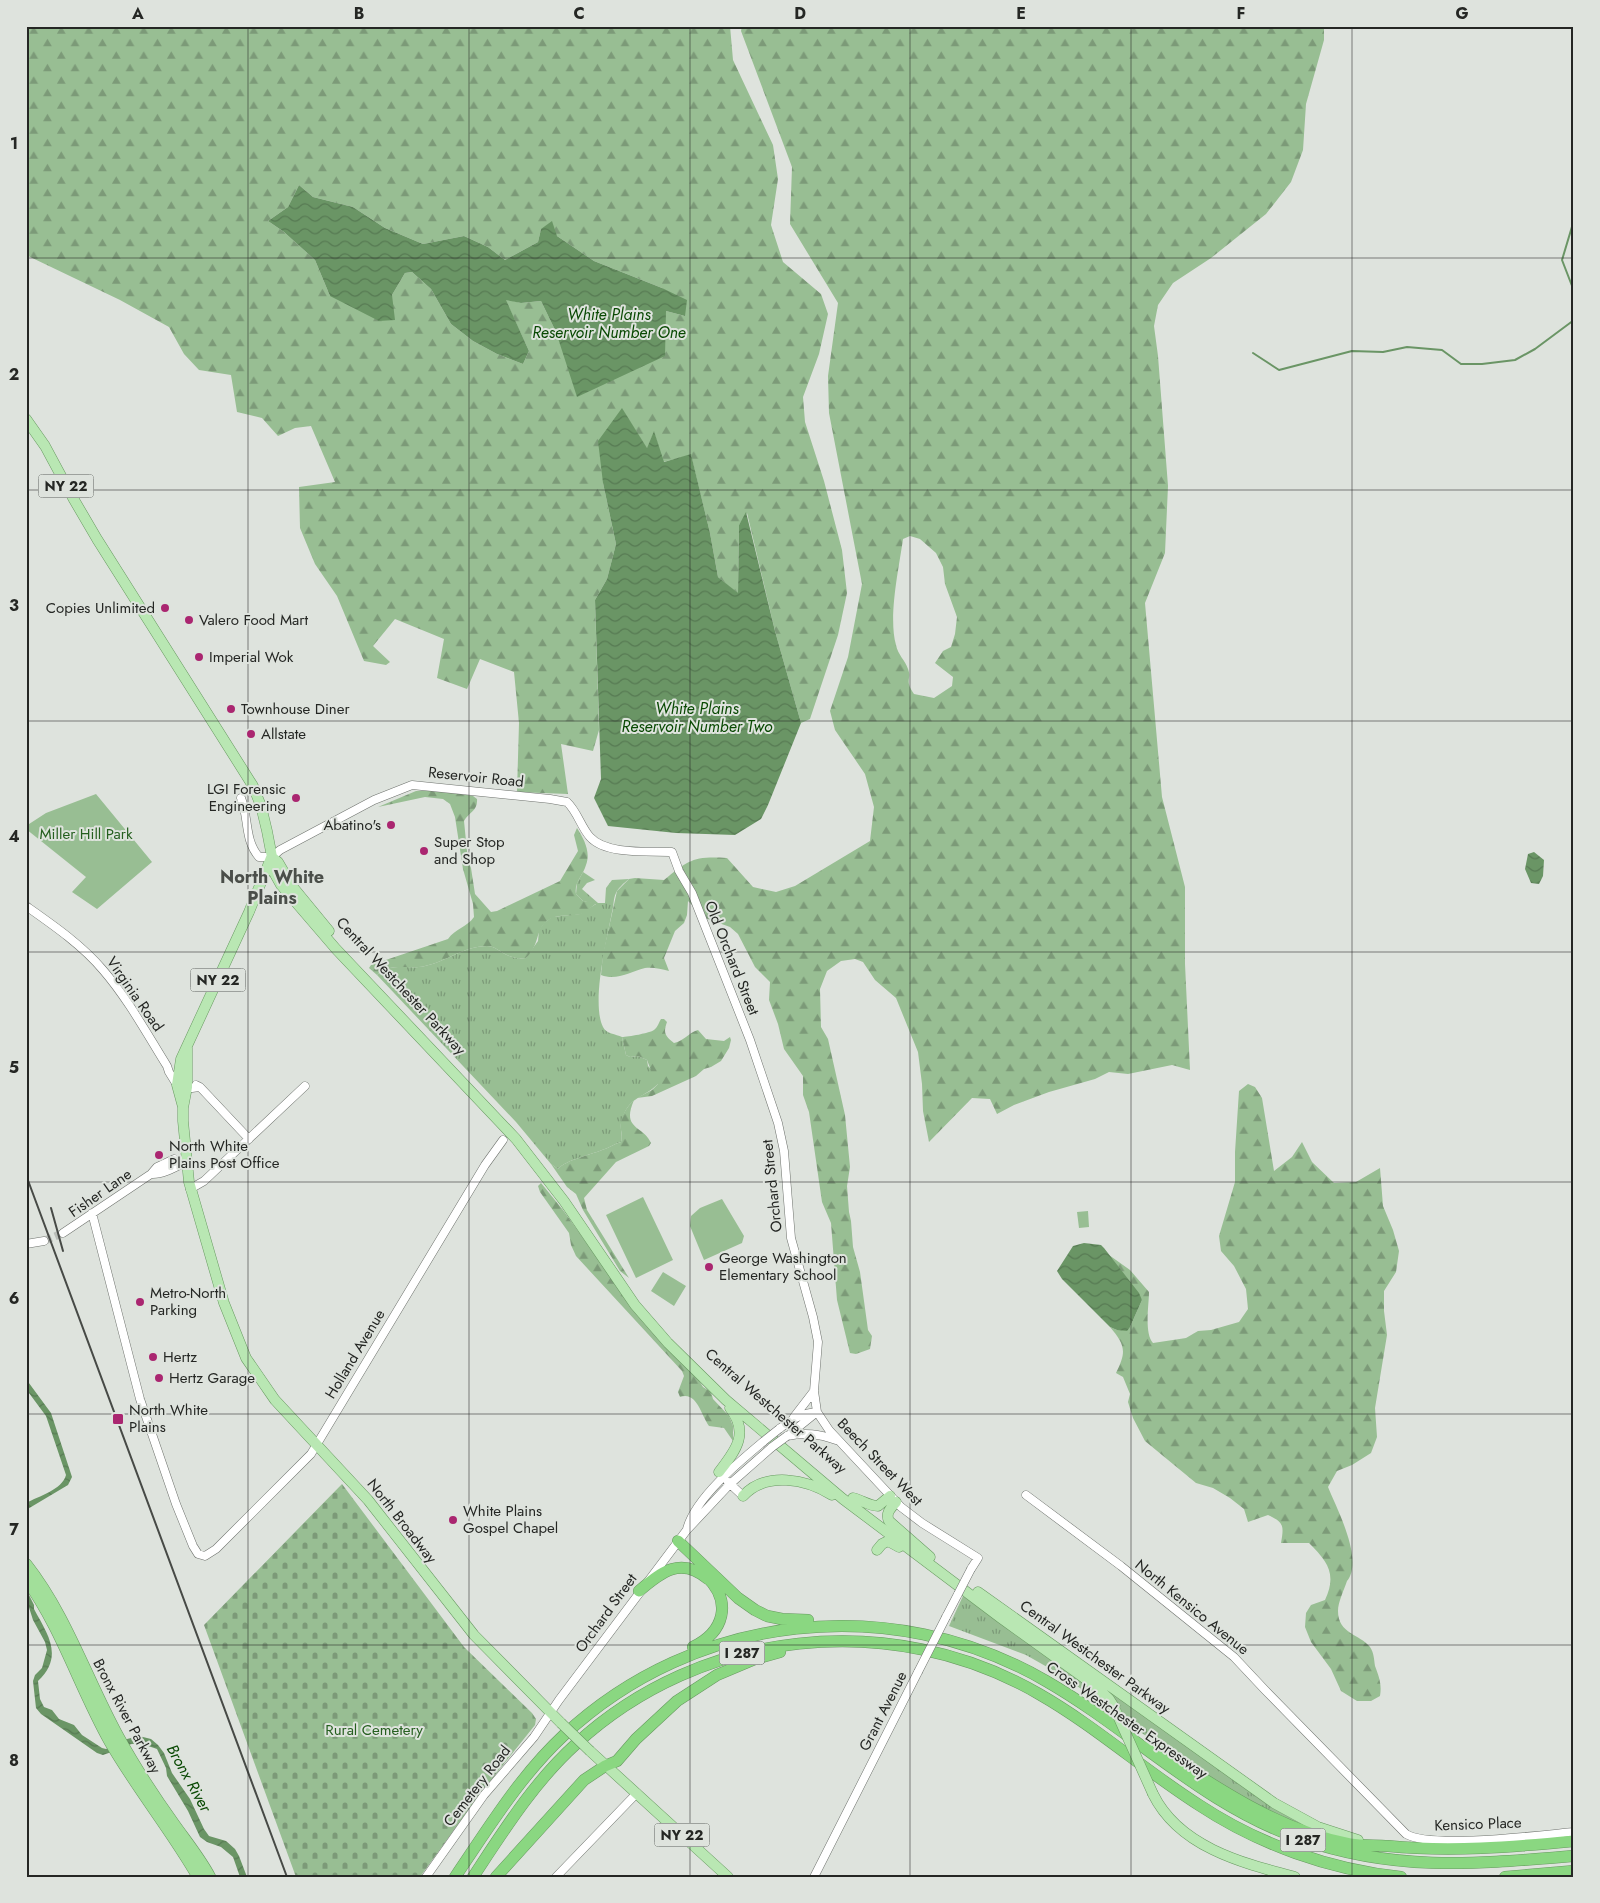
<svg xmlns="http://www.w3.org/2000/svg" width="1600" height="1903" font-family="Jost,sans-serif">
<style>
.grass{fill:url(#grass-tufts)}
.forest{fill:url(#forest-firs);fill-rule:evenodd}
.cemetery{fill:url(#cemetery-stones)}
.park{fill:#98be93}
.water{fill:url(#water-waves)}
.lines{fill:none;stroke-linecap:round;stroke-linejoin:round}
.stream{stroke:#6a9565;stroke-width:2}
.tertiary-tunnel{stroke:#b9bdb8;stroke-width:8;stroke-dasharray:8 4;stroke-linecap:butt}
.tertiary-casing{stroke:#6e726d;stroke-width:9}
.primary-casing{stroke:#679960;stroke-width:11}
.trunk-casing{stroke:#679960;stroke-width:12}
.motorway-casing{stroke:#679960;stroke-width:12}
.tertiary{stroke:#fff;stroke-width:8}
.primary{stroke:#b9e7b3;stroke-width:10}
.trunk{stroke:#a2df9a;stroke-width:11}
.motorway{stroke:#8ad781;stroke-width:11}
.rail{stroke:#474a46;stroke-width:2}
.tertiary-bridge-casing{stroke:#6e726d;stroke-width:9;stroke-linecap:butt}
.primary-bridge-casing{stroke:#679960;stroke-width:11;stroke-linecap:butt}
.tertiary-bridge{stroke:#fff;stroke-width:8}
.primary-bridge{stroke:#b9e7b3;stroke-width:10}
.grid{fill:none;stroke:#252724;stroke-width:1;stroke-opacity:0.55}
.poi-dot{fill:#aa2670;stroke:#dee3dd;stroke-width:2}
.labels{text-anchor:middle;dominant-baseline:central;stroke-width:4;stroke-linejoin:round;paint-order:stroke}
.shield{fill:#dee3dd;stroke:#5c5f5c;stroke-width:1}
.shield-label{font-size:14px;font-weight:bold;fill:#252724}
.poi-label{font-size:15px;fill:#252724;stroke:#dee3dd;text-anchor:start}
.street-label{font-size:15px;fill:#252724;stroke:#dee3dd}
.park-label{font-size:15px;fill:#255f1f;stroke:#dee3dd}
.water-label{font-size:16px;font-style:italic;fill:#094903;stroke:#dee3dd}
.quarter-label{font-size:18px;font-weight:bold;fill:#4a4e49;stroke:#dee3dd}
.neatline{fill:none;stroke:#252724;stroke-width:2}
.grid-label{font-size:16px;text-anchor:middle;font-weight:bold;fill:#252724}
</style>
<defs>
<pattern id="grass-tufts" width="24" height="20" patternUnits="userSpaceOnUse" patternTransform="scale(1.25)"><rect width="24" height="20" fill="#98be93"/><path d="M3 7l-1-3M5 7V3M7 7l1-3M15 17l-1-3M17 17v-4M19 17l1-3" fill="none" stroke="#7c9a78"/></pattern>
<pattern id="forest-firs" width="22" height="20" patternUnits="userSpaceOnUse" patternTransform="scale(1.25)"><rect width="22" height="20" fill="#98be93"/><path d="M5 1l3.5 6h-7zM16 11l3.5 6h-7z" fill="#7c9a78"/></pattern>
<pattern id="cemetery-stones" width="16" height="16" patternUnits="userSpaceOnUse" patternTransform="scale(1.25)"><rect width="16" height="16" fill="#98be93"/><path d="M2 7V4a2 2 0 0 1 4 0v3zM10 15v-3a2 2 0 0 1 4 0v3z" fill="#7c9a78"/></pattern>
<pattern id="water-waves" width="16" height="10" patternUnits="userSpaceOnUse" patternTransform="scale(1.25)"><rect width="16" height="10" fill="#6a9565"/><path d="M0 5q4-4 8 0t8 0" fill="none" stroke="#577a53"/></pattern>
</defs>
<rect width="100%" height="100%" fill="#dee3dd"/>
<!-- grass -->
<path class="grass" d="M583 872 595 880 587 883 582 889 598 903H605L606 888 612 880 629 879C624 883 618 888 616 893 613 899 614 906 612 912 607 939 591 1003 603 1027 606 1034 616 1034 622 1037L626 1055 630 1057 638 1056 647 1060 648 1066 659 1077 658 1084C641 1100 628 1096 621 1123 620 1130 623 1135 621 1142 614 1144 609 1148 602 1150 590 1155 566 1160 558 1169L551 1164 516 1122 377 975C389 962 410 970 425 966 445 962 465 946 487 946 495 946 500 952 507 955 514 958 519 959 526 958L538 941 539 930 544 923 552 917 580 914 596 904 583 901 576 894 577 883Z
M963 1596 1096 1692 1106 1703 1109 1709 1063 1676 1026 1655 949 1626Z
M1104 1687 1271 1807 1305 1826 1261 1809 1173 1755 1126 1722 1120 1707Z"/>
<!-- forest -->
<path class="forest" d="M26 26H730L733 60 773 145 778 179 771 225 783 262 821 294 828 314 819 354 803 397 805 422 824 481 842 550 847 593 838 635 810 719 801 723 775 631 747 513 739 525 738 594 718 577 710 533 691 455 663 462 654 432 647 449 622 409 603 483 616 544 607 579 595 600 599 730 593 751 561 744 568 794 517 792 519 723 514 672 480 659 467 689 437 678 444 639 395 619 373 646 390 662 386 665 364 661 337 596 315 564 300 528 299 487 335 482 311 426 295 428 278 436 262 418 237 412 231 375 199 370 184 354 169 327 120 300 26 255ZM299 185 313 197 353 207 385 228 423 244 464 236 488 247 505 260 538 242 541 229 557 236 594 261 662 288 685 316 666 311 556 332 541 301 521 303 505 299 529 351 523 364 497 354 473 341 451 324 431 289 412 272 405 273 392 295 330 296 315 260 284 232 268 221 288 207Z
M742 26H1324V40L1306 104 1303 150 1291 182 1266 214 1211 258 1173 283 1158 305 1154 326 1158 356 1168 486 1165 553 1145 603 1162 797 1185 887V964L1190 1070 1172 1065 1128 1074 1109 1072 1095 1079 1049 1092 1014 1105 997 1114 990 1099 972 1098 929 1142 923 1111 922 1084 918 1052 896 998 875 980 863 962 855 959 841 961 827 971 820 989 821 1027 828 1039 845 1115 850 1167 847 1186 849 1212 851 1221 853 1247 860 1272 868 1330 872 1336 870 1349 856 1354 850 1353 837 1300 831 1223 822 1202 809 1112 803 1095V1076L784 1049 778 1024 769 1000 770 982 755 967 738 934 730 927 705 918 688 901 687 915 684 923 675 931 664 958 669 971C661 969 653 967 645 968 629 972 617 981 601 975L603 954 617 891 629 879 635 878 664 880C689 860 693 856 727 858L753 887 776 892 795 886 870 841 874 807 865 774 835 730 830 711 848 657 862 584 829 413 828 376 838 303 790 224 792 167 741 31ZM910 536 920 539 936 553 943 567 945 584 957 617 955 634 951 647 943 651 935 663 953 677 952 686 934 698 914 694C904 680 912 679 908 669 905 660 898 655 896 645 888 617 899 568 903 539Z
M438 790 473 796 477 799C478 811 469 812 464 821L468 861 471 868 475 894 491 912 497 911 560 881 578 851 574 835 577 828C584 839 591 852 586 865 583 876 574 882 576 894L583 901 597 903C592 906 587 912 581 914 569 917 557 913 547 921 535 930 540 945 526 958 519 959 514 958 507 955 500 952 495 946 487 946 465 946 445 962 425 966 410 970 389 962 377 975L369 968 371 965 448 939C455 929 467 927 474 917L473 904 463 869 455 817 450 804 443 799 425 797 378 807 416 791Z
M661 1019H664L667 1022C663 1033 665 1036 674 1043 684 1041 688 1033 698 1030L706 1039 724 1041 730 1037 731 1040 729 1048 721 1061 711 1067 704 1069 696 1076 652 1096 637 1098 652 1090 658 1084V1077L652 1073 647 1060 638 1056 630 1057 626 1055 622 1037C628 1037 650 1033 654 1030 658 1027 659 1022 661 1019Z
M1248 1084 1255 1087 1262 1098 1274 1171 1292 1157 1302 1142 1312 1162 1334 1183 1356 1182 1380 1168 1383 1206 1393 1230 1399 1251 1396 1272 1384 1291V1311L1387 1335 1375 1408 1377 1437 1371 1453 1352 1465 1337 1471 1328 1487C1337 1509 1364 1560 1347 1581 1344 1590 1338 1602 1338 1611 1338 1634 1360 1634 1370 1647 1374 1653 1374 1659 1375 1666 1379 1677 1382 1684 1380 1696L1371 1701H1357L1341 1691 1331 1669 1311 1642 1305 1627 1306 1613 1311 1605 1325 1600C1337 1574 1328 1562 1309 1543H1281C1284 1526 1284 1522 1268 1515L1248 1522 1244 1509 1230 1498 1213 1488 1196 1483 1145 1441 1133 1418 1128 1402 1130 1394 1123 1377 1116 1373C1127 1351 1125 1345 1110 1327L1117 1330 1130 1327 1142 1300 1109 1255 1130 1270 1149 1292C1149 1305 1144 1333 1153 1343L1186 1338 1198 1331 1211 1330 1239 1322 1248 1309 1246 1289 1234 1266 1221 1251 1219 1236 1235 1182V1152L1239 1091Z
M634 1100C621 1130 643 1125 651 1143L649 1146 616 1162 584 1198 587 1210 629 1278 620 1271 583 1210 576 1194 567 1187 551 1164 558 1169C566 1160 590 1155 602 1150 609 1148 614 1144 621 1142 622 1137 622 1135 621 1130 619 1118 626 1108 634 1100Z
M541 1183 563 1210 640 1318 650 1326 695 1374 703 1387 711 1392 713 1399 729 1416 733 1426V1441L724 1428 709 1426C701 1415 697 1391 680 1397L678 1392 684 1376 682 1371 576 1256 571 1245 569 1233 540 1192 538 1186Z"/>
<!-- cemetery -->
<path class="cemetery" d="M342 1484 464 1647 532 1713 536 1719 535 1725 480 1794 420 1877H296L204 1625Z"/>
<!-- park -->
<path class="park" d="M96 794 152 862 97 909 72 892 86 877 26 829V826L46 813Z
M643 1197 673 1260 636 1278 606 1215Z
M722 1199 744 1236 742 1243 704 1260 690 1226 691 1216 700 1208Z
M1088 1211 1089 1227 1079 1228 1077 1212Z
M663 1272 686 1286 674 1306 651 1291Z"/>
<!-- water -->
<path class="water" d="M299 185 313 197 353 207 385 228 423 244 464 236 488 247 505 260 538 242 541 229 552 221 557 236 594 261 662 288 687 300 685 316 666 311 665 356 577 397 556 332 541 301 521 303 506 300 529 351 523 364 497 354 473 341 451 324 431 289 412 272 405 273 392 295 395 320 379 321 330 296 315 260 284 232 268 221 288 207Z
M622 408 647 448 654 431 664 462 691 454 710 533 718 577 738 593 739 525 746 512 775 631 801 723 768 805 761 819 735 835 676 833 608 826 594 798 601 779 595 600 607 579 616 544 603 483 598 441Z
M1534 852 1544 860 1543 876 1539 884 1531 883 1525 869 1528 854Z
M1084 1243 1101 1245 1104 1248 1139 1293 1142 1300 1130 1327 1127 1331 1117 1330 1110 1327 1062 1279 1057 1271 1073 1246Z
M26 1379 51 1413 72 1477 68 1485 26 1510V1503C39 1496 62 1490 66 1475L46 1416 26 1389Z
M26 1589 34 1605V1609C48 1635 64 1656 38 1681L40 1699 44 1707 52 1710 59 1719 74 1725 82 1735 102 1748 106 1749 127 1739 139 1736 151 1739 158 1745 164 1753 172 1773 190 1799 204 1829 209 1836 226 1841 235 1849 239 1856 247 1877H240L233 1857 221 1847 207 1842 200 1837 188 1811 167 1776 166 1768 157 1749C129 1738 128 1746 103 1755L97 1753 41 1714 36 1708 33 1681 35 1675 42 1668 47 1650 45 1642 33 1620 26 1598Z"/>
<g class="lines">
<!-- stream -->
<path class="stream" d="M1574 220 1562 260 1574 291
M1253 353 1279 370 1352 351 1383 352 1407 347 1442 350 1461 364H1482L1515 360 1535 349 1574 320"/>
<!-- tertiary-tunnel -->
<path class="tertiary-tunnel" d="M44 1241 63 1233"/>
<!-- tertiary casing -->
<g class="tertiary-casing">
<path id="tertiary" d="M241 798C249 817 244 840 259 857H272L280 850 374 800 412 785 550 799 567 802C577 811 581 827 590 837 606 855 649 851 672 852L679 871 692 893 750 1040 778 1123 784 1151 791 1238 813 1317 818 1342 814 1391 817 1412 829 1430 901 1507 922 1523 978 1558 971 1569
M26 906C53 925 82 945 103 970 128 999 147 1034 167 1066L169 1072 177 1085 192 1088 199 1087
M196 1085 200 1087 249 1139
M174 1159 186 1162C176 1167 162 1175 151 1174L157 1167Z
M190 1189 204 1181 305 1086
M92 1213 140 1399 176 1504 193 1546 198 1554 205 1556 216 1549 311 1454 485 1165 503 1140
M63 1233 151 1174
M26 1244 44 1241
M794 1417 814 1391
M779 1429C791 1420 802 1413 817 1412
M791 1433 817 1412
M787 1436C805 1432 819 1434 836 1440
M728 1482 743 1496
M1026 1495 1121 1566 1234 1657 1265 1690 1406 1834C1431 1849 1541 1835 1574 1832
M687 1529C695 1498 740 1461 764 1441
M946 1617 958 1594
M426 1877 484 1795 534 1737 559 1700 686 1531 730 1484 772 1447
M556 1877 637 1793
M814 1877 918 1672"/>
</g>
<!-- primary casing -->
<g class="primary-casing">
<path id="primary" d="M26 419 45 446 73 498 97 539 253 786 261 806 267 831 272 857 271 867 281 885 336 949 516 1139 564 1201 635 1305 668 1343 726 1400 843 1499 1001 1618 1094 1685 1109 1699 1114 1707
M272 857 278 862 292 886 329 931
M187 1048V1087L183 1108V1121L189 1182 224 1303 246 1358 275 1400 368 1500 474 1635 561 1723
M183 1107 177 1085 181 1059 249 912 271 858
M719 1472C735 1451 750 1434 730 1408
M743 1496C766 1471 806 1479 832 1495
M853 1498C862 1500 869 1506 878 1506L890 1496
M896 1502C891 1508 885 1513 889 1521L930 1557
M877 1550 882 1544 888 1541 899 1547
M978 1592 1274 1803 1318 1827 1358 1840
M590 1751 728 1877
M1153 1794C1179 1847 1242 1863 1295 1877"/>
</g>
<!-- trunk casing -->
<g class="trunk-casing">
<path id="trunk" d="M26 1564C67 1616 87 1680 119 1738 135 1767 154 1796 174 1824 186 1841 200 1858 210 1877
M26 1579C62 1629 80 1689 110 1742 137 1789 171 1830 198 1877"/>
</g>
<!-- motorway casing -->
<g class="motorway-casing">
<path id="motorway" d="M678 1541 738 1598 755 1610 767 1616 782 1619 808 1620
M639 1591C661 1572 681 1556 708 1579
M693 1647C724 1632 733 1602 706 1576
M1151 1745C1213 1785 1276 1830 1350 1844 1362 1846 1376 1845 1388 1846 1451 1852 1511 1847 1574 1841
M455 1877C489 1827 520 1776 564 1735 695 1613 891 1591 1046 1681 1133 1731 1204 1806 1301 1839 1396 1872 1476 1864 1574 1856
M473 1877C504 1830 534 1782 576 1744 701 1629 891 1608 1039 1694 1095 1726 1144 1770 1199 1805 1258 1844 1330 1870 1401 1877
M496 1877 584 1780 605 1766 617 1761 636 1739 677 1701 717 1675 755 1659 780 1652
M1505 1877 1574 1871"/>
</g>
<!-- tertiary -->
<use href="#tertiary" class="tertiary"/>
<!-- primary -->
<use href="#primary" class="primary"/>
<!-- trunk -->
<use href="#trunk" class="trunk"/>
<!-- motorway -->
<use href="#motorway" class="motorway"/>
<!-- rail -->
<path class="rail" d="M26 1175 287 1877
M51 1208 63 1251"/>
<!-- tertiary-bridge casing -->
<g class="tertiary-bridge-casing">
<path id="tertiary-bridge" d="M764 1441 779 1429
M772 1447 787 1436
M958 1594 971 1569
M918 1672 946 1617"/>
</g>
<!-- primary-bridge casing -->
<g class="primary-bridge-casing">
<path id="primary-bridge" d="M1114 1707 1153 1794
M561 1723 590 1751"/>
</g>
<!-- tertiary-bridge -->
<use href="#tertiary-bridge" class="tertiary-bridge"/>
<!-- primary-bridge -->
<use href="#primary-bridge" class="primary-bridge"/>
</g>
<!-- grid -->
<path class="grid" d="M248 26V1877M469 26V1877M690 26V1877M910 26V1877M1131 26V1877M1352 26V1877M26 258H1574M26 490H1574M26 721H1574M26 952H1574M26 1182H1574M26 1414H1574M26 1645H1574"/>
<!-- markers -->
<g class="poi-dot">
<circle cx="165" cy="608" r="5"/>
<circle cx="189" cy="620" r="5"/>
<circle cx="199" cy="657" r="5"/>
<circle cx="231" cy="709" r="5"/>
<circle cx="251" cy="734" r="5"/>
<circle cx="296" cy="798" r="5"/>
<circle cx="391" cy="825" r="5"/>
<circle cx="424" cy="851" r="5"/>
<circle cx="159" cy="1155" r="5"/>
<circle cx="709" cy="1267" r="5"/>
<circle cx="140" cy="1302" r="5"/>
<circle cx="153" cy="1357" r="5"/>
<circle cx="159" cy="1378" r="5"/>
<rect x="112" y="1413" width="12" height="12" rx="2.5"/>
<circle cx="453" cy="1520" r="5"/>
</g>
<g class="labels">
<!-- shield labels -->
<g class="shield">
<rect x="38.5" y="474.5" width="55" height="23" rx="4"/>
<rect x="190.5" y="968.5" width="55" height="23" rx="4"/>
<rect x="719.5" y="1641.5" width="45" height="23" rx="4"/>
<rect x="654.5" y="1823.5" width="55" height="23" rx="4"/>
<rect x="1280.5" y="1828.5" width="45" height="23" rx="4"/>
</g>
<g class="shield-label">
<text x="66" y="486">NY 22</text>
<text x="218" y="980">NY 22</text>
<text x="742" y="1653">I 287</text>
<text x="682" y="1835">NY 22</text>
<text x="1303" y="1840">I 287</text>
</g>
<!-- poi labels -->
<g class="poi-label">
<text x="155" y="608" text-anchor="end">Copies Unlimited</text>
<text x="199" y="620">Valero Food Mart</text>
<text x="209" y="657">Imperial Wok</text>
<text x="241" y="709">Townhouse Diner</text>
<text x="261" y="734">Allstate</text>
<text x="286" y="789" text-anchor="end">LGI Forensic<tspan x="286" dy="17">Engineering</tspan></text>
<text x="381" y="825" text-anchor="end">Abatino's</text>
<text x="434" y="842">Super Stop<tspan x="434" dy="17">and Shop</tspan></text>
<text x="169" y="1146">North White<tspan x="169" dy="17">Plains Post Office</tspan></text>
<text x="719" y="1258">George Washington<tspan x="719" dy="17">Elementary School</tspan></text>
<text x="150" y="1293">Metro-North<tspan x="150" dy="17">Parking</tspan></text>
<text x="163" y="1357">Hertz</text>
<text x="169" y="1378">Hertz Garage</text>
<text x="129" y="1410">North White<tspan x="129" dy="17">Plains</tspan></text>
<text x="463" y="1511">White Plains<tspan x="463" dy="17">Gospel Chapel</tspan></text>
</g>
<!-- street labels -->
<g class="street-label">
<text transform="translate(476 777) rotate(6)">Reservoir Road</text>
<text transform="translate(732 958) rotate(68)">Old Orchard Street</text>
<text transform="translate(401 986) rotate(47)">Central Westchester Parkway</text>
<text transform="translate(135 994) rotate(55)">Virginia Road</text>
<text transform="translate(772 1186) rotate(-96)">Orchard Street</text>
<text transform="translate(100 1193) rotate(-35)">Fisher Lane</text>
<text transform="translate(355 1354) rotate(-59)">Holland Avenue</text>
<text transform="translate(776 1411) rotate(41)">Central Westchester Parkway</text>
<text transform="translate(880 1462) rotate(46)">Beech Street West</text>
<text transform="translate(402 1521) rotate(52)">North Broadway</text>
<text transform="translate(1192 1607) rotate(39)">North Kensico Avenue</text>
<text transform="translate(606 1613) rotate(-54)">Orchard Street</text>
<text transform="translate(1095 1657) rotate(36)">Central Westchester Parkway</text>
<text transform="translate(883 1711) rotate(-63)">Grant Avenue</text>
<text transform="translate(127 1716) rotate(62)">Bronx River Parkway</text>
<text transform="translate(1127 1720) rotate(35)">Cross Westchester Expressway</text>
<text transform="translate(477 1786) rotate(-52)">Cemetery Road</text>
<text transform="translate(1478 1824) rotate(-2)">Kensico Place</text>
</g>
<!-- park labels -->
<g class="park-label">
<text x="86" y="834">Miller Hill Park</text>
<text x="374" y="1730">Rural Cemetery</text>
</g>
<!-- water labels -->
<g class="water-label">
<text x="609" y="314">White Plains<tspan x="609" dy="18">Reservoir Number One</tspan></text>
<text x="697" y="708">White Plains<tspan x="697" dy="18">Reservoir Number Two</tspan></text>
<text transform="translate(189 1778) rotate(61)">Bronx River</text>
</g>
<!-- quarter labels -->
<g class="quarter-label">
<text x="272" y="877">North White<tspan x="272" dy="21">Plains</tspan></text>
</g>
</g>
<!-- border -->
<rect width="1600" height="1903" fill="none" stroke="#dee3dd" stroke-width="55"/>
<rect x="28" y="28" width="1544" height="1848" class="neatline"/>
<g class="grid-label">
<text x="138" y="19">A</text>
<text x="359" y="19">B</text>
<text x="579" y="19">C</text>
<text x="800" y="19">D</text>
<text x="1021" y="19">E</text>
<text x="1241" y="19">F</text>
<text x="1462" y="19">G</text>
<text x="14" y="149">1</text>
<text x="14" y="380">2</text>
<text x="14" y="611">3</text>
<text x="14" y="842">4</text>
<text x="14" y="1073">5</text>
<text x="14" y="1304">6</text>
<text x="14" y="1535">7</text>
<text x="14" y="1766">8</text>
</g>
</svg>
